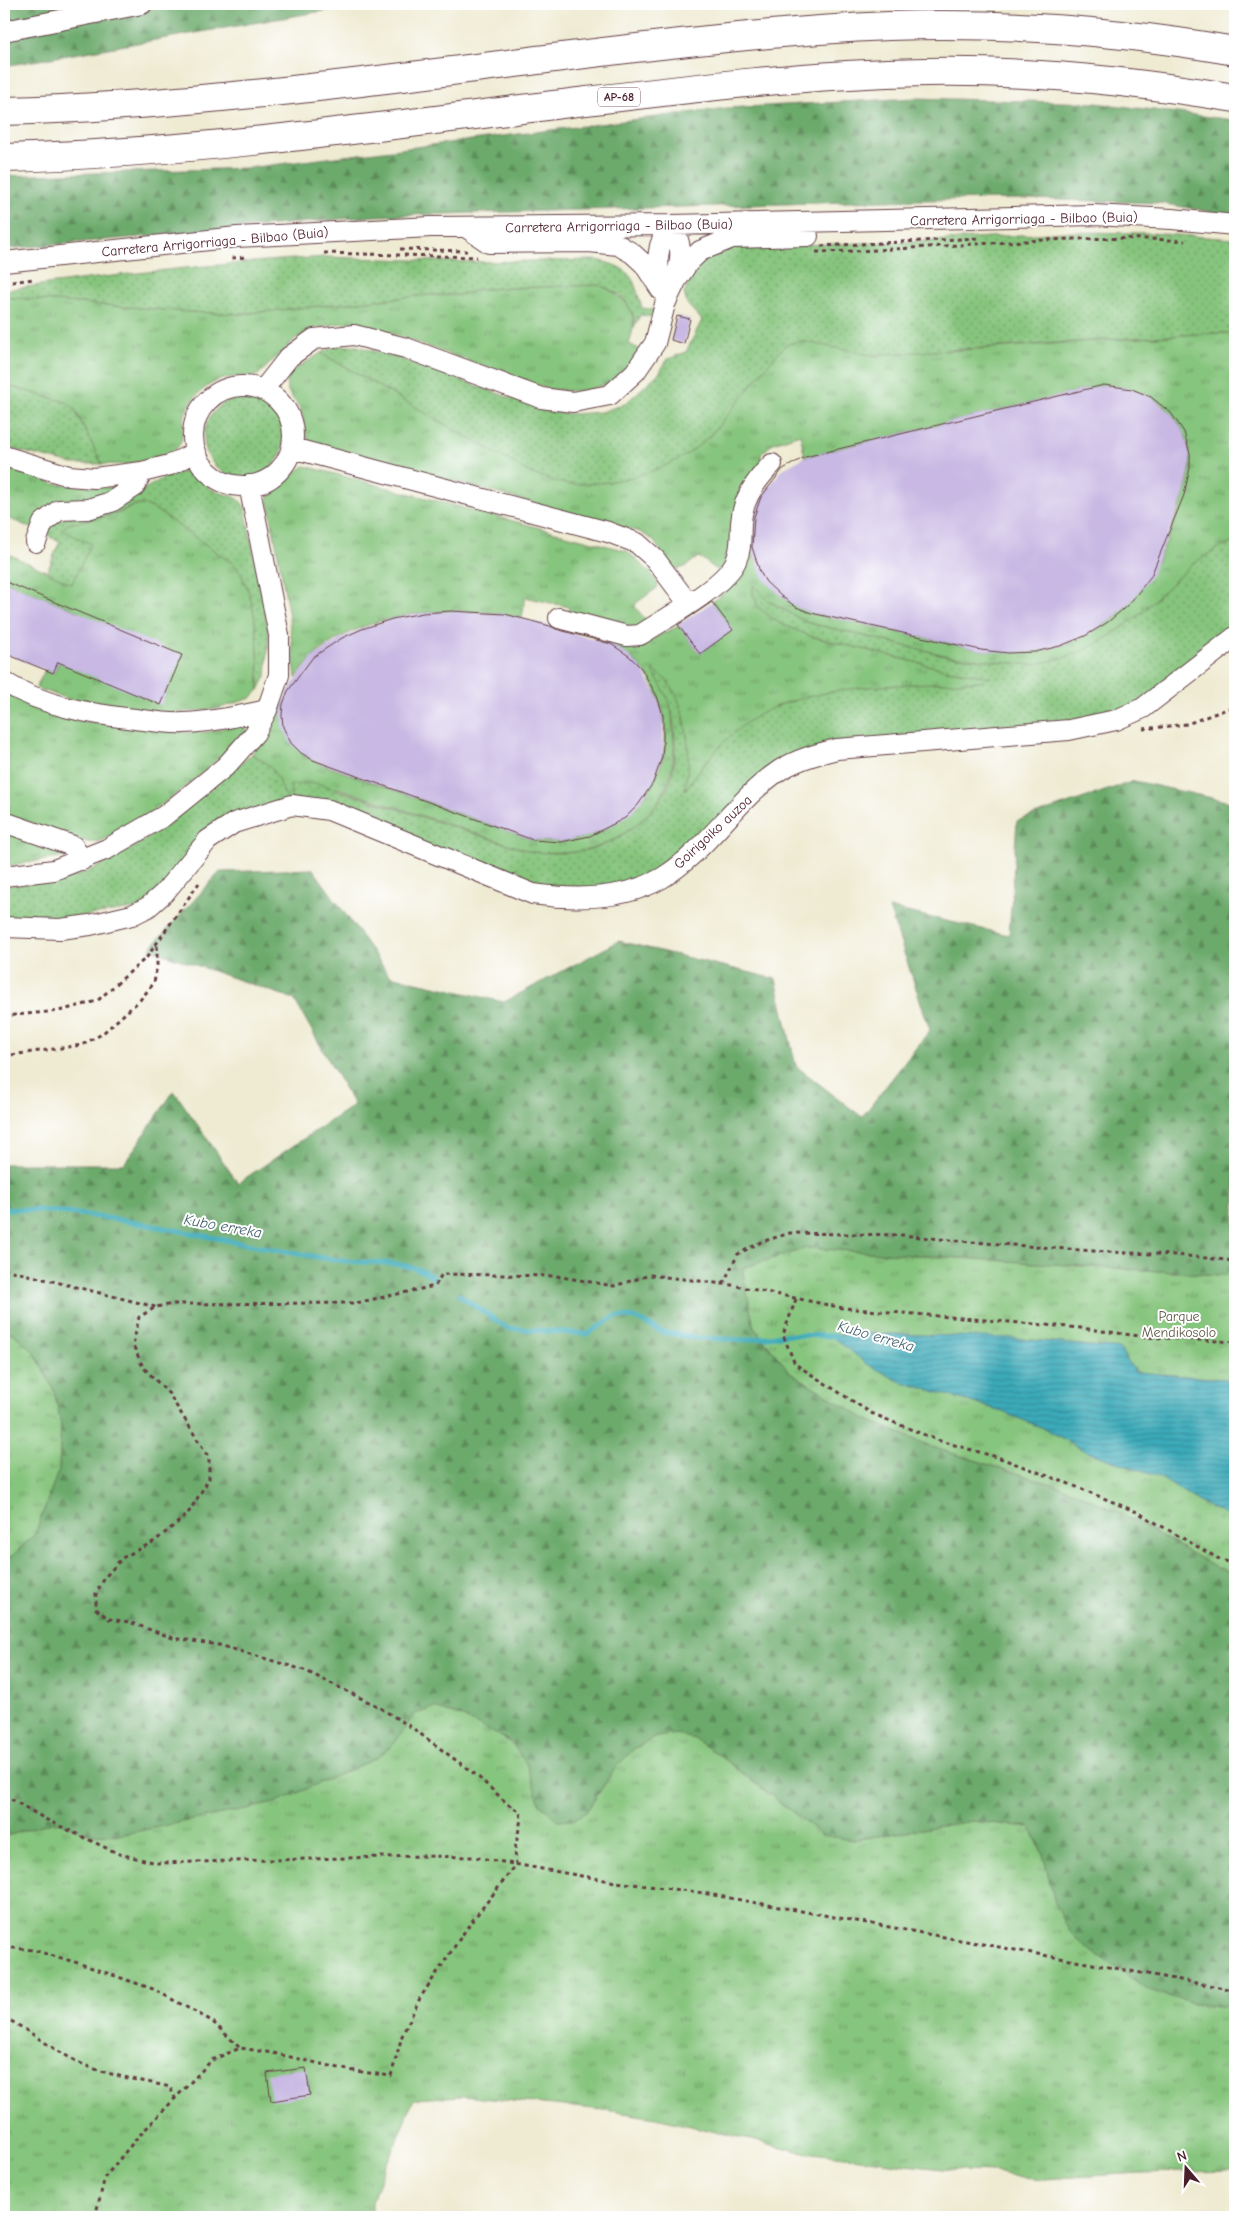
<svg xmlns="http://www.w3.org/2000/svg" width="1239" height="2221" font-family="'Comic Neue',sans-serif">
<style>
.grass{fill:url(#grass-tufts);stroke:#687254}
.forest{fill:url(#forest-firs);stroke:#5b644c}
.garden{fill:url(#garden-dots);stroke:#687254}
.water{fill:url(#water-rules);stroke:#426472}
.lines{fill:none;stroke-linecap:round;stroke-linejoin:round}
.stream{stroke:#3aaab9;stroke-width:5}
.building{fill:#c8b8e3}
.minor-casing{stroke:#633e44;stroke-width:22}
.highway-casing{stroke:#633e44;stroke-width:30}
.path{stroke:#633e44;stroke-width:3;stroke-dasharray:4 4;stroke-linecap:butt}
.minor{stroke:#fff;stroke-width:20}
.highway{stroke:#fff;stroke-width:28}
.labels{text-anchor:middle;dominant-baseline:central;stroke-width:4;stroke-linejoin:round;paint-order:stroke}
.shield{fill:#fff;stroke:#80626b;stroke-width:1}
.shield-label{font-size:12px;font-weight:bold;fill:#4a1f2b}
.street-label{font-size:14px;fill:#4a1f2b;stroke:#fff}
.park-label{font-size:14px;fill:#5f5948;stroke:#fff}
.water-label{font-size:15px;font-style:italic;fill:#435e6b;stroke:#fff}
</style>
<defs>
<pattern id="grass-tufts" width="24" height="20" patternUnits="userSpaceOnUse" patternTransform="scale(1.25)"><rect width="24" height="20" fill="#86c57d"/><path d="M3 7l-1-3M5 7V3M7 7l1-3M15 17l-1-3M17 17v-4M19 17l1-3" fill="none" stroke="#709f67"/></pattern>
<pattern id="forest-firs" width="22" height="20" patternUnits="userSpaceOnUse" patternTransform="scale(1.25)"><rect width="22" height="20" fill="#6caa6c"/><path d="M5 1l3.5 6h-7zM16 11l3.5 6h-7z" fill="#5b8a59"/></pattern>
<pattern id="garden-dots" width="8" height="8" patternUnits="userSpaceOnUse" patternTransform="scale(1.25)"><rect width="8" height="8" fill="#86c57d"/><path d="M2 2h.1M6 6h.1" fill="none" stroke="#709f67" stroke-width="1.8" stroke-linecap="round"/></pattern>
<pattern id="water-rules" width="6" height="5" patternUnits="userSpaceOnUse" patternTransform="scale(1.25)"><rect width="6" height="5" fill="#3aaab9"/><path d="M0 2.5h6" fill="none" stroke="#338a97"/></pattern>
</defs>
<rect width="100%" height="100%" fill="#fff"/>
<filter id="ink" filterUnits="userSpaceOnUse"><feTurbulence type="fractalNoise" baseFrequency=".02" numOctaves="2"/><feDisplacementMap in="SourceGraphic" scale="10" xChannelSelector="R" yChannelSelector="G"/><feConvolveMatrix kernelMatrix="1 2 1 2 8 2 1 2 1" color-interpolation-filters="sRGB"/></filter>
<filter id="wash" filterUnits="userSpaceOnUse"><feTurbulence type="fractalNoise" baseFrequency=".0096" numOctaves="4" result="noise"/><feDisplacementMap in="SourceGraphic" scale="20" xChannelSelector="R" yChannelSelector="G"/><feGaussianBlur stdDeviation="1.12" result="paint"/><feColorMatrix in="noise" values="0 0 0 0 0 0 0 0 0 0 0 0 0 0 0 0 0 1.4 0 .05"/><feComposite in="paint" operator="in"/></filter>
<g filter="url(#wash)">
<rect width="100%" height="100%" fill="#efebd3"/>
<!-- grass -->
<path class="grass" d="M600 285C629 300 640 311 629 344L645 352 613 382 583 391H571L548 389 381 330 342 323 316 328 296 338 258 375C242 378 229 374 213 383 199 390 188 404 184 418 182 428 184 440 177 448 171 454 138 462 129 464 121 465 111 464 102 464L74 408 66 402 4 385V297L191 312 240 314 427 295H460L480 289Z
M1213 333H1235V544L1234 542 1169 586 1140 614 1115 633 1085 650 1063 658 1032 665 948 656 805 622 769 601 754 586 753 594 810 636 948 670 992 677 983 681 849 690 791 701 774 707 707 760 684 791C688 767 691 724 678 702 672 691 662 682 654 672 660 682 667 694 671 706 672 713 672 722 673 729 677 771 667 801 633 827 619 838 600 848 582 851 565 854 548 853 532 852L337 788 292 805C282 793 281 784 274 773 269 764 260 759 252 754L283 704C280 730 291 747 313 761L533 840C626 855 699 761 649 678 638 661 622 651 606 641L645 642 679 626 700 654 732 630 712 602 727 590 735 576 751 537C755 575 776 599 811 613L981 650C1017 654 1052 653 1085 636 1132 613 1155 572 1173 525 1180 506 1188 487 1190 467 1193 431 1165 397 1130 389 1122 387 1113 386 1104 385L805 457 800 434 773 443 761 454 762 467 733 552 720 570C711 569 707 560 698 557L685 567 678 569 672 567 653 540 640 532 312 443C303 437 305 423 302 413 297 399 287 398 286 381L291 372 321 353 532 474 567 484 709 437 774 357 785 345 794 341 947 351Z
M305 466 627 551 651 573 658 584 657 588 636 603 635 607 645 619 644 625 638 629 569 614V607L525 597 522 618C458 603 364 610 313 657 307 663 302 671 296 678L288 610 268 499C270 494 299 468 305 466Z
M4 467 55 484 113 488V494L34 529 5 517 9 508 4 505Z
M135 505H146L153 508 235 565C258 594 259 654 259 690L251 698 217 709 161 714 77 702 36 688 45 670 54 673 79 612 4 581V552L72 583 60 530C71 516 97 520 113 515 121 513 128 509 135 505Z
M4 693 75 720 113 725 188 733 208 732 243 723 247 727 246 732C208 769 169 804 123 829 114 834 105 841 95 842 75 844 24 822 4 814Z
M4 828 62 852 65 857 4 866Z
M807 1248 1235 1276V1380L1135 1372 1120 1349 1011 1338 906 1336 899 1381 995 1409 1046 1429 1085 1451 1159 1477 1201 1503 1235 1519V1573L1216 1568 1134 1520 1071 1490 935 1448 865 1419 790 1372 754 1328 742 1268Z
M4 1330 14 1334 34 1352 54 1390 61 1424 59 1469 35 1534 4 1564Z
M434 1708C467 1717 509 1731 526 1763 533 1775 536 1791 540 1804L586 1812 616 1767 635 1748 656 1737 677 1734 695 1739 722 1757 822 1835 853 1840 972 1821 1030 1827 1043 1854 1055 1903 1194 2004 1235 2007V2171L1139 2173 1043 2179 1003 2175 995 2172 962 2171 906 2165 798 2151 656 2118 605 2110 462 2096 414 2099 376 2189 372 2202V2217H4V1837L41 1825 59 1822 88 1834 394 1744 415 1714Z"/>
<!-- forest -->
<path class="forest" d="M4 4H364L4 66Z
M916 98 1096 103 1235 120V216L1160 203 1030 199 918 200 375 216 4 249V176L248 168 727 108Z
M1134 781 1235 803V1276L807 1248 742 1268 754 1328 790 1372 865 1419 935 1448 1071 1490 1134 1520 1216 1568 1235 1573V2007L1194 2004 1149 1990 1084 1946 1069 1931 1055 1903 1043 1854 1030 1827 972 1821 853 1840 822 1835 722 1757 695 1739 677 1734 656 1737 635 1748 616 1767 586 1812 573 1820 558 1821 540 1804 526 1763 511 1742 461 1716 434 1708 415 1714 394 1744 378 1757 275 1803 120 1835 88 1834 59 1822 41 1825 4 1837V1564L35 1534 59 1469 61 1424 54 1390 34 1352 14 1334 4 1330V1164H124L174 1091 238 1183 354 1105 294 999 149 949 220 872 313 869 390 976 504 1002 619 941 776 979 796 1066 862 1117 930 1030 889 908 1009 935 1017 821Z"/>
<!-- garden -->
<path class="garden" d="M1064 232 1149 233 1235 239V333H1213L871 355 801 341 785 345C758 374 736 408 709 436 678 470 614 486 569 484 557 483 544 477 532 474L321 353 336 346H357L398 358 550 412 573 414 601 412 625 404 659 373 668 359 686 352 702 320 687 304 684 293 690 278 702 263 733 247 931 241Z
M326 257 467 262 597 260C633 269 632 275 642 308L656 310 655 317 640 315 634 328V317L627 303 620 295 600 285 480 289 460 295H427L240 314 191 312 4 297V290C111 275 218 263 326 257Z
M4 385 66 402 74 408 102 464H73L4 447Z
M204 438a40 40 0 1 1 80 0a40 40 0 1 1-80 0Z
M185 471C197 472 204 486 215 491 228 496 238 494 245 508L269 634 266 676 259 690C259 654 258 594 235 565L153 508 146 505H135L113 515 68 524 61 530 91 544 72 584 47 572 60 541 50 537 48 532 52 523 133 496 163 478Z
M1234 542 1235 637 1121 718 808 756 662 878 556 897 329 810 234 823 148 907 4 927V886C23 884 42 883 61 880 127 866 201 796 252 754 260 759 269 764 274 772 281 783 282 794 292 804L290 785 316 783 532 852C548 853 565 854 581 851 600 849 618 839 633 827 648 816 664 799 670 781 677 763 676 723 670 705 666 693 659 682 653 671 683 683 690 739 688 767 687 775 685 783 685 790 704 765 722 739 749 721 804 682 916 685 982 681L991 677 948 670 810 636 779 623 759 608 753 594V585L769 601 805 622 948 656 1032 665 1062 658 1085 650 1115 633 1140 614 1192 564 1219 548Z"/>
<!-- water -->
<path class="water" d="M864 1333 1011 1338 1120 1349 1135 1372 1235 1380V1519L1201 1503 1159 1477 1085 1451 1046 1429 995 1409 899 1381 867 1364 830 1335Z"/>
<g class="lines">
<!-- stream -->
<path class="stream" d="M4 1209C117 1210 227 1245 338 1260 370 1265 407 1258 434 1278
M459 1295 507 1328 587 1334 616 1316 635 1318 662 1332 698 1338 745 1340 783 1335 836 1336"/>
</g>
<g id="blocks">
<!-- building -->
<path class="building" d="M677 316 690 319 684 344 671 340Z
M1104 385 1132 389 1151 397 1171 413 1184 432 1190 454V468L1184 495 1151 576 1130 603 1108 622 1085 636 1060 646 1035 652 1008 653 981 650 811 613 796 607 781 596 766 582 760 572 752 547 754 517 761 497 783 469 805 457Z
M4 581 182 655 161 705 58 662 53 673 4 653Z
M712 602 733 630 700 654 678 625Z
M451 611 505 614 550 626 556 629 611 644 629 656 641 668 657 696 663 715V745L662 757 653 783 638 805 625 818 590 836 561 842 533 840 313 760 301 753 291 743 283 727 282 715 283 704 288 691 313 657 342 638 362 629 392 619 423 613Z
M306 2068 310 2095 271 2101 267 2073Z"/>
</g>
</g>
<g filter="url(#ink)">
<use href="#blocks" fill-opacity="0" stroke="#633e44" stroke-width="1"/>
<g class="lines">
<!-- minor casing -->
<g class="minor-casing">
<path id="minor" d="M4 31 142 4
M671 225C682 242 682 256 677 275
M467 228 489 243 589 242 618 245 632 253 644 264 661 290
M4 262 237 237 431 227 671 225 1093 215 1172 219 1235 225
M661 287C657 264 655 244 671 225
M193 436a50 50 0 1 1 100 0a50 50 0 1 1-100 0Z
M263 390 289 357 314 339 354 335 406 348 541 398 573 402 610 395 635 372 655 343 665 304 676 281 688 263 700 251 732 238 808 236
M292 448 608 532 637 543 655 559 688 603
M4 456 69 476 94 478 142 472 170 465 196 452
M36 542 43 523 59 510 88 509 111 502 134 487 142 472
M559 618 627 636 640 635C666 618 724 587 736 561 742 548 740 537 741 523 742 500 756 480 772 464
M4 682C43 706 90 714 135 719 151 721 168 724 184 723 212 722 239 716 267 710
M4 822 73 846 82 860
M4 876 54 870 107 849 164 816 226 766 255 733 267 710 279 675V635L249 485
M4 927 60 929 90 925 132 915 148 907 164 893 208 840 234 823 292 805 329 810 533 894C575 900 624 900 662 878 708 850 736 799 780 770 798 759 817 754 837 749L1069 730 1116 720 1143 708 1235 637"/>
</g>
<!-- highway casing -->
<g class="highway-casing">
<path id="highway" d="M4 111C188 106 371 81 554 58 665 44 777 31 889 26 1005 22 1121 31 1235 51
M4 158C189 153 371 128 554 105 678 90 801 74 926 72 1030 70 1133 81 1235 98"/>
</g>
<!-- path -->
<path class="path" d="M821 246 980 238
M400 249 467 251
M816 252C939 250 1062 232 1185 241
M324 253 477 257
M232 258 248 257
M4 283 34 279
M1143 729 1187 724 1235 706
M4 1016 59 1011 97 1001 147 957 199 883
M4 1056 82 1045 102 1034 140 1000 154 983 157 965V944
M4 1269 156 1307
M723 1284 738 1254 761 1242 790 1233 902 1235 959 1241 1107 1252 1177 1255 1235 1261
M796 1299 783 1335 795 1364 871 1413 937 1440 1000 1458 1072 1485 1137 1512 1219 1559 1235 1564
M4 1795 47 1820 119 1854 157 1863 422 1856 474 1857 616 1882 697 1892 1235 1990
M4 1947 33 1950 78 1963 153 1989 212 2021 240 2048
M4 2017C30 2031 53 2050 80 2063 109 2076 140 2080 170 2087L175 2098
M95 2217 105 2177 136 2139 212 2060 240 2048 273 2053 348 2070 391 2076 402 2036 420 1998 469 1925 516 1865 515 1849 521 1819 520 1812 509 1805 476 1775 411 1727 377 1706 304 1670 219 1645 173 1638 129 1622 109 1619 96 1609V1593L106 1576 122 1558 155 1541 187 1515 209 1479V1458L169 1394 143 1367 133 1345 139 1317 156 1307 173 1304 356 1303 435 1286 442 1274 556 1276 614 1286 650 1275 732 1285 843 1308 1081 1328 1146 1337 1235 1342"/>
<!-- minor -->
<use href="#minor" class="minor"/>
<!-- highway -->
<use href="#highway" class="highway"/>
</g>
</g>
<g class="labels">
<!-- shield labels -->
<rect class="shield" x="598" y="87.5" width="42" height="19" rx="4"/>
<g class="shield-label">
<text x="619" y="97">AP-68</text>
</g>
<!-- street labels -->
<g class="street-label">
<text transform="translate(1024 219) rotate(-1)">Carretera Arrigorriaga - Bilbao (Buia)</text>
<text transform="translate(619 226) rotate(-1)">Carretera Arrigorriaga - Bilbao (Buia)</text>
<text transform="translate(215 242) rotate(-5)">Carretera Arrigorriaga - Bilbao (Buia)</text>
<text transform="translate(713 832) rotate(-43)">Goirigoiko auzoa</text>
</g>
<!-- park labels -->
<g class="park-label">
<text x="1179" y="1316">Parque<tspan x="1179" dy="16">Mendikosolo</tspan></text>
</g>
<!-- water labels -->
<g class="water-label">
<text transform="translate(223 1226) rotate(10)">Kubo erreka</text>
<text transform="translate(876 1336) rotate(16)">Kubo erreka</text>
</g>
</g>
<!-- margin -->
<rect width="1239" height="2221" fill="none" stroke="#fff" stroke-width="20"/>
<!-- north arrow -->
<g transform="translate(1186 2168) rotate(341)" stroke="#ffffff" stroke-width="4" paint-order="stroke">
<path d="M0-4L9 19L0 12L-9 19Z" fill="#4a1f2b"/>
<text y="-8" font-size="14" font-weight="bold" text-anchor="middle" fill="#4a1f2b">N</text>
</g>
</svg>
